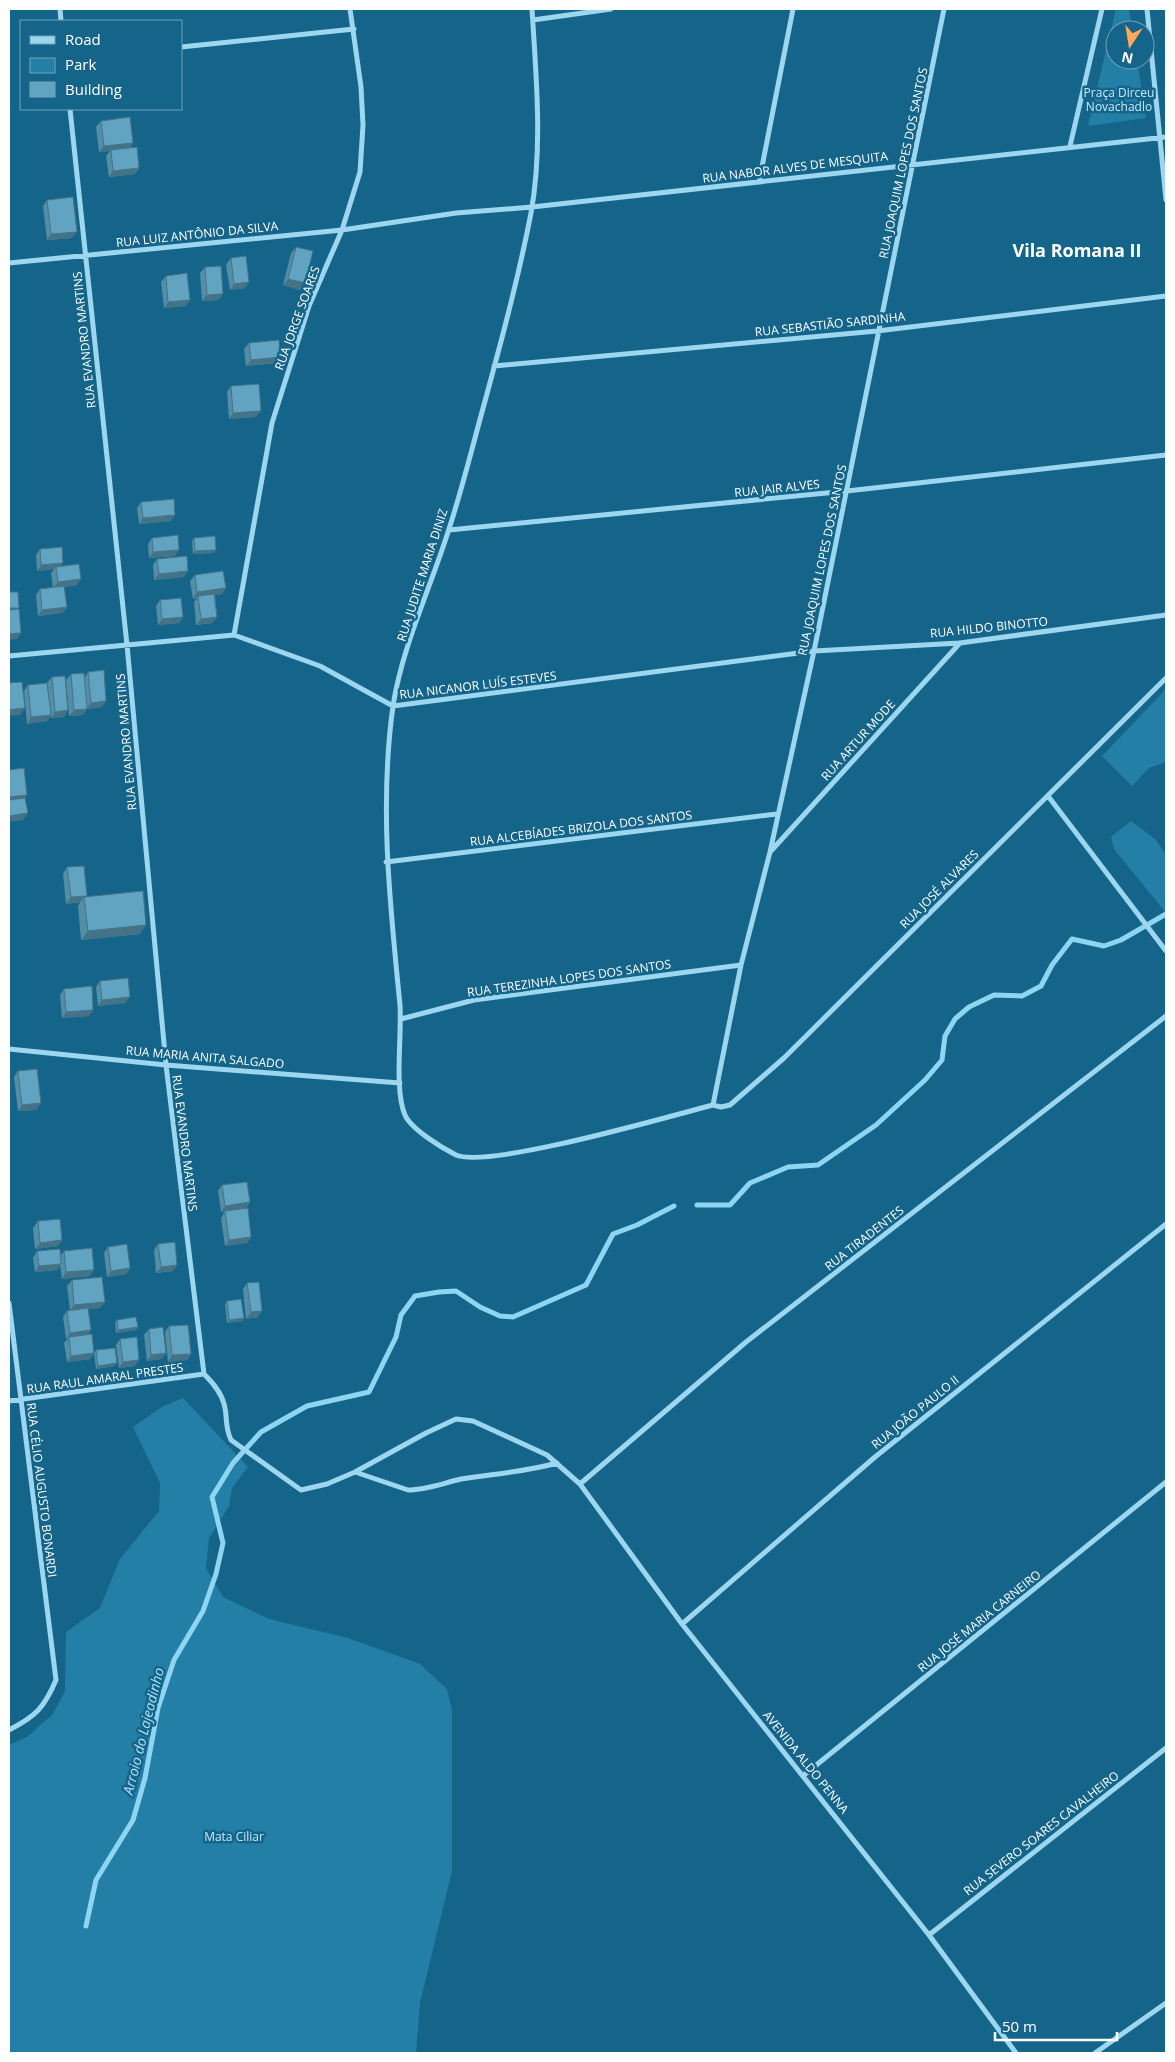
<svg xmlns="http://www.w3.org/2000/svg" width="1175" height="2062" font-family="'Open Sans',sans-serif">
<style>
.green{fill:#247fa7}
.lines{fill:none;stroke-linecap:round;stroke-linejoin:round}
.stream{stroke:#8ed5f2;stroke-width:5}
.street{stroke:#9cd6ef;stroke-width:5}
.wall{fill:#538da6}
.shaded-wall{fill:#447387}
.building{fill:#61a4c1;stroke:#447387}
.labels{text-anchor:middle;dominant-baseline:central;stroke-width:5;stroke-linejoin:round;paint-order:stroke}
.park-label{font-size:12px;fill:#c3eafb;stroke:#15658a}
.street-label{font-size:12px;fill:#fff;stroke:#15658a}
.water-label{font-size:14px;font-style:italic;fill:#ace1f7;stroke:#15658a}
.district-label{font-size:18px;font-weight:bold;fill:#fff;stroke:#15658a}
</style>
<rect width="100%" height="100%" fill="#15658a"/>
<!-- green -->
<path class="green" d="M1116 9H1129L1132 30H1115V60H1137L1146 118 1088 126Z
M1166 689V762L1149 768 1132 786 1102 756Z
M1131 821 1155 839 1166 855V913L1114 849 1111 837Z
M183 1398 248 1467 232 1488 229 1506 209 1538 206 1568 223 1597 269 1619 348 1638 420 1664 447 1689 452 1711V1871L420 2003 416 2053H9V1745L27 1737 53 1714 65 1691 66 1632 100 1608 120 1559 159 1511 160 1483 133 1427 162 1407Z"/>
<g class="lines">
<!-- stream -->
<path class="stream" d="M697 1205H730L750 1183 788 1167 818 1165 876 1125 925 1080 942 1060 945 1036 955 1019 969 1007 994 995 1022 996 1041 986 1052 965 1072 939 1104 946 1121 940 1166 914
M86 1926 96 1880 133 1820 145 1778 158 1708 174 1660 203 1611 216 1574 223 1543 212 1497 233 1463 261 1432 307 1406 369 1392 396 1337 401 1315 415 1296 439 1292 456 1291 480 1307 500 1316 513 1317 586 1285 613 1234 637 1225 674 1206"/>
<!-- street -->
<path class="street" d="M60 9 61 21
M532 9C536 75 543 147 531 213 518 280 500 346 482 412 471 452 461 493 448 532 430 589 402 647 393 706 379 806 390 905 400 1005 402 1035 394 1090 405 1115 411 1129 442 1148 456 1155 488 1169 670 1116 713 1105
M944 9 814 651 770 852 741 965 713 1105 721 1107 730 1105 784 1058 1166 678
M1147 9 1166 200
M533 20 611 9
M181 47 354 29
M70 109 127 645 166 1065 204 1374
M1070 146 1102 9
M759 182 793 9
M9 263 342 230 456 213 532 207 1166 137
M494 366 877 331 1166 296
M449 530 847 491 1166 455
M234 635 272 423 309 306 342 230 360 172 363 125 361 87 350 9
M9 656 234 635 320 666 393 706 814 651 960 643 1166 615
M1048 796 1166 951
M771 851 960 643
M386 862 777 814
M401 1019 474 1000 741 965
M9 1049 166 1065 400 1083
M9 1303 56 1680C44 1708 36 1716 9 1730
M204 1374C213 1383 221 1392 224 1404 228 1417 224 1425 231 1440L301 1490 327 1484 355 1472 426 1433 456 1419 473 1421 547 1455 580 1484 682 1624 929 1935 1016 2053
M9 1401 204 1374
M355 1472 408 1490C426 1490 444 1483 461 1479 493 1474 525 1472 557 1463
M580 1484 746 1342 1166 1016
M682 1624 875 1457 1166 1224
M804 1775 1166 1482
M929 1935 1166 1748
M1095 2053 1166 2003"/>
</g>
<!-- wall -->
<path class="wall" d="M101 121 133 143 130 148 139 168 135 174 109 177 106 156 110 151 99 152 96 127Z
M47 200 72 238 47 240 43 206Z
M296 247 305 283 300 290 283 285 291 253Z
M231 258 245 288 230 290 226 265Z
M205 267 219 300 202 301 200 273Z
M166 276 186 306 164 308 161 282Z
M249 343 280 357 276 363 246 366 244 349Z
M231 386 256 417 229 419 227 392Z
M141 502 171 521 139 524 137 508Z
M152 538 175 556 149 558 148 544Z
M194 538 214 553 193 554 192 541Z
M40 549 60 567 77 585 64 587 67 607 62 613 38 616 36 595 40 589 53 588 51 573 54 569 37 571 36 555Z
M157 559 184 577 154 580 153 565Z
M195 575 222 594 215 595 217 617 212 623 196 625 194 602 197 598 193 599 190 581Z
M160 600 183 617 179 623 158 625 156 606Z
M88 672 102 707 87 709 83 715 69 716 66 680 71 674 85 677Z
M52 677 68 710 64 717 51 718V716L47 721 27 724 24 691 28 685 47 683Z
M67 867 87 896 86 897 140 934 81 940 78 906 80 902 66 904 63 874Z
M100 981 125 1003 98 1006 96 987Z
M64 989 89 1016 62 1018 60 995Z
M18 1071 36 1110 18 1111 14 1077Z
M222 1185 250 1202 246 1208 221 1212 218 1191Z
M225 1211 251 1237 247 1243 225 1246 221 1218Z
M38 1221 58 1246 35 1249 33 1228Z
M158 1244 173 1271 156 1273 154 1250Z
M108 1247 130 1268 126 1274 107 1277 104 1253Z
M37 1251 60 1256 64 1251 90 1276 62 1279 60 1265 57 1270 35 1272 33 1258Z
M72 1280 100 1308 88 1309 91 1330 87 1335 94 1353 96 1350 114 1366 96 1369 94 1353 90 1359 67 1362 64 1343 68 1338 66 1339 63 1317 67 1311 70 1310 67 1286Z
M247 1283 258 1317 246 1319 243 1289Z
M227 1301 244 1318 242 1321 227 1323 225 1304Z
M117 1320 138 1327 136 1330 116 1333 115 1323Z
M169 1326 191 1354 187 1360 168 1362 165 1332Z
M149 1329 166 1353 161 1359 147 1361 144 1335Z
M120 1339 135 1366 119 1368 116 1345Z"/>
<!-- shaded-wall -->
<path class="shaded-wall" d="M133 143 129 149 111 150 110 151 99 152 104 146Z
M139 168 135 174 109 177 113 171Z
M77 232 72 238 47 240 51 234Z
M288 279 305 283 300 290 283 285Z
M249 282 245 288 230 290 234 284Z
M223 294 219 300 202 301 207 295Z
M190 300 186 306 164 308 168 302Z
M280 357 276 363 246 366 251 360Z
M261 411 256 417 229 419 233 413Z
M175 515 171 521 139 524 143 518Z
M179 550 175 556 149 558 153 552Z
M216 550 214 553 193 554 195 551Z
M63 563 59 569 56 567 54 569 37 571 41 565Z
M188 571 184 577 154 580 159 574Z
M81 579 77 585 53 588 58 582Z
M226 588 222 594 198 598V596L197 598 193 599 197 592Z
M67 607 62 613 38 616 42 610Z
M9 608H19L15 614H9Z
M183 617 179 623 158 625 162 619Z
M217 617 212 623 196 625 201 619Z
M21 633 17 639 9 640V634Z
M106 701 102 707 86 709 91 703Z
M25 708 20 715 9 716V710Z
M87 709 83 715 69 716 74 710Z
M68 710 64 717 51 718 55 712Z
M51 715 47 721 27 724 31 717Z
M27 795 23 801 9 802V797Z
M28 813 23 820 9 822V816Z
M87 896 84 899V897L80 902 66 904 71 897Z
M146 925 140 934 81 940 88 931Z
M130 997 125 1003 98 1006 102 1000Z
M93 1010 89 1016 62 1018 66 1012Z
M41 1103 36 1110 18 1111 22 1105Z
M250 1202 246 1208 221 1212 225 1206Z
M251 1237 247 1243 225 1246 229 1240Z
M62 1240 58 1246 35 1249 40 1243Z
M61 1264 57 1270 35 1272 39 1266Z
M177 1265 173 1271 156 1273 161 1267Z
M130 1268 126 1274 107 1277 111 1271Z
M94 1270 90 1276 62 1279 66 1272Z
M105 1302 100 1308 70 1311 74 1305Z
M262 1311 258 1317 246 1319 251 1312Z
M244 1318 242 1321 227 1323 229 1320Z
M138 1327 136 1330 116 1333 118 1330Z
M91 1330 87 1336 69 1337 68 1338 66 1339 70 1333Z
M94 1353 90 1359 67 1362 71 1356Z
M166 1353 161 1359 147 1361 151 1355Z
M191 1354 187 1360 168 1362 172 1355Z
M139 1360 135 1366 119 1368 123 1362Z
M117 1363 114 1366 96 1369 98 1366Z"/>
<!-- building -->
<path class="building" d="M130 117 133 143 104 146 101 121Z
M137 147 139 168 113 171 111 150Z
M73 197 77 232 51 234 47 200Z
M296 247 313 251 305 283 288 279Z
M246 256 249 282 234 284 231 258Z
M221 266 223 294 207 295 205 267Z
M187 273 190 300 168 302 166 276Z
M279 340 280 357 251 360 249 343Z
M259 384 261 411 233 413 231 386Z
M174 499 175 515 143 518 141 502Z
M178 535 179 550 153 552 152 538Z
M215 536 216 550 195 551 194 538Z
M62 547 63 563 41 565 40 549Z
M187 556 188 571 159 574 157 559Z
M79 564 81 579 58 582 56 567Z
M223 571 226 588 197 592 195 575Z
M64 586 67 607 42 610 40 589Z
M9 592H18L19 608H9Z
M214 594 217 617 201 619 198 596Z
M181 598 183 617 162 619 160 600Z
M19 609 21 633 9 634V610Z
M104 670 106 701 91 703 88 672Z
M84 673 87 709 74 710 71 674Z
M65 676 68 710 55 712 52 677Z
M22 682 25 708 9 710V683Z
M47 683 51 715 31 717 28 685Z
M24 768 27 795 9 797V770Z
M25 798 28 813 9 816V800Z
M84 866 87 896 71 897 67 867Z
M143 891 146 925 88 931 84 897Z
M128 978 130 997 102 1000 100 981Z
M92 986 93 1010 66 1012 64 989Z
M37 1069 41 1103 22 1105 18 1071Z
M247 1182 250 1202 225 1206 222 1185Z
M248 1208 251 1237 229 1240 225 1211Z
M60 1219 62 1240 40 1243 38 1221Z
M175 1242 177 1265 161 1267 158 1244Z
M127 1244 130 1268 111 1271 108 1247Z
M92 1248 94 1270 66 1272 64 1251Z
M60 1249 61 1264 39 1266 37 1251Z
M102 1277 105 1302 74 1305 72 1280Z
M259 1282 262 1311 251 1312 247 1283Z
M241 1299 244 1318 229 1320 227 1301Z
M88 1308 91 1330 70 1333 67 1311Z
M136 1317 138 1327 118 1330 117 1320Z
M188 1325 191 1354 172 1355 169 1326Z
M163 1327 166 1353 151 1355 149 1329Z
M92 1334 94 1353 71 1356 69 1337Z
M137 1337 139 1360 123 1362 120 1339Z
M115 1348 117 1363 98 1366 96 1350Z"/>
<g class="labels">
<!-- park labels -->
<g class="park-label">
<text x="1119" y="92">Praça Dirceu<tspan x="1119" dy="14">Novachadlo</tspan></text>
<text x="234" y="1836">Mata Ciliar</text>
</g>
<!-- street labels -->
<g class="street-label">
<text transform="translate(903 163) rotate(-78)">RUA JOAQUIM LOPES DOS SANTOS</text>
<text transform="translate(795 167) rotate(-7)">RUA NABOR ALVES DE MESQUITA</text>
<text transform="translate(197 234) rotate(-6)">RUA LUIZ ANTÔNIO DA SILVA</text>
<text transform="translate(297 318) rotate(-70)">RUA JORGE SOARES</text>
<text transform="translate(830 324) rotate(-6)">RUA SEBASTIÃO SARDINHA</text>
<text transform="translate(84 340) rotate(-96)">RUA EVANDRO MARTINS</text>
<text transform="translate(777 488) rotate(-6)">RUA JAIR ALVES</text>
<text transform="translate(822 560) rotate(-78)">RUA JOAQUIM LOPES DOS SANTOS</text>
<text transform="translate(422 575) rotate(-72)">RUA JUDITE MARIA DINIZ</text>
<text transform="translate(989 627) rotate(-6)">RUA HILDO BINOTTO</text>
<text transform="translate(478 685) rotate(-7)">RUA NICANOR LUÍS ESTEVES</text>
<text transform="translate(858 740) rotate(-48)">RUA ARTUR MODE</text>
<text transform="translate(126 742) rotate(-95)">RUA EVANDRO MARTINS</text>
<text transform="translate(581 828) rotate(-7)">RUA ALCEBÍADES BRIZOLA DOS SANTOS</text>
<text transform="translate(939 889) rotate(-45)">RUA JOSÉ ALVARES</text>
<text transform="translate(569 978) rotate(-8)">RUA TEREZINHA LOPES DOS SANTOS</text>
<text transform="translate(205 1057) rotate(5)">RUA MARIA ANITA SALGADO</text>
<text transform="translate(185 1143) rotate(83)">RUA EVANDRO MARTINS</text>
<text transform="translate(864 1238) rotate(-38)">RUA TIRADENTES</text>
<text transform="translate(105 1378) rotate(-8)">RUA RAUL AMARAL PRESTES</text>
<text transform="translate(915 1412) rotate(-39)">RUA JOÃO PAULO II</text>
<text transform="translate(42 1490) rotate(83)">RUA CÉLIO AUGUSTO BONARDI</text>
<text transform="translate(979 1621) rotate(-39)">RUA JOSÉ MARIA CARNEIRO</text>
<text transform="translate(806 1762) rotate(51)">AVENIDA ALDO PENNA</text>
<text transform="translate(1041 1833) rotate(-38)">RUA SEVERO SOARES CAVALHEIRO</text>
</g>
<!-- water labels -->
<g class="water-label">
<text transform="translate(143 1731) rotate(-76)">Arroio do Lajeadinho</text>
</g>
<!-- district labels -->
<g class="district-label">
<text x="1077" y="250">Vila Romana II</text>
</g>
</g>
<!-- border -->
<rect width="1175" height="2062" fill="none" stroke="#ffffff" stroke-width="20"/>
<!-- legend -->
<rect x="20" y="20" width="162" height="90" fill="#15658a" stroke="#73a3b9"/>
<rect x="30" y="36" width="25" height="8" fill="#9cd6ef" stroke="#73a3b9"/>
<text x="65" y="45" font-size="15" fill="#ffffff">Road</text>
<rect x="30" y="58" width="25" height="15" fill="#247fa7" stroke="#73a3b9"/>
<text x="65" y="70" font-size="15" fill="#ffffff">Park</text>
<rect x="30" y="82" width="25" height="15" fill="#61a4c1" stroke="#73a3b9"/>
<text x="65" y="95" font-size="15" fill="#ffffff">Building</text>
<!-- north arrow -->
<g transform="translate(1130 45) rotate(192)"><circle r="24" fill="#15658a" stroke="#73a3b9"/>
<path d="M0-4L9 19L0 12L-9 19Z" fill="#ffa75b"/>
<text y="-8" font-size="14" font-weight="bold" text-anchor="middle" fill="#ffffff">N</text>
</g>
<!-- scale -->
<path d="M995 2032v8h122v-8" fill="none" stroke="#ffffff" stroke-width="2.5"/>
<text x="1002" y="2032" font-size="15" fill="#ffffff" stroke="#15658a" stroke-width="4" paint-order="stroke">50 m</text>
</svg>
